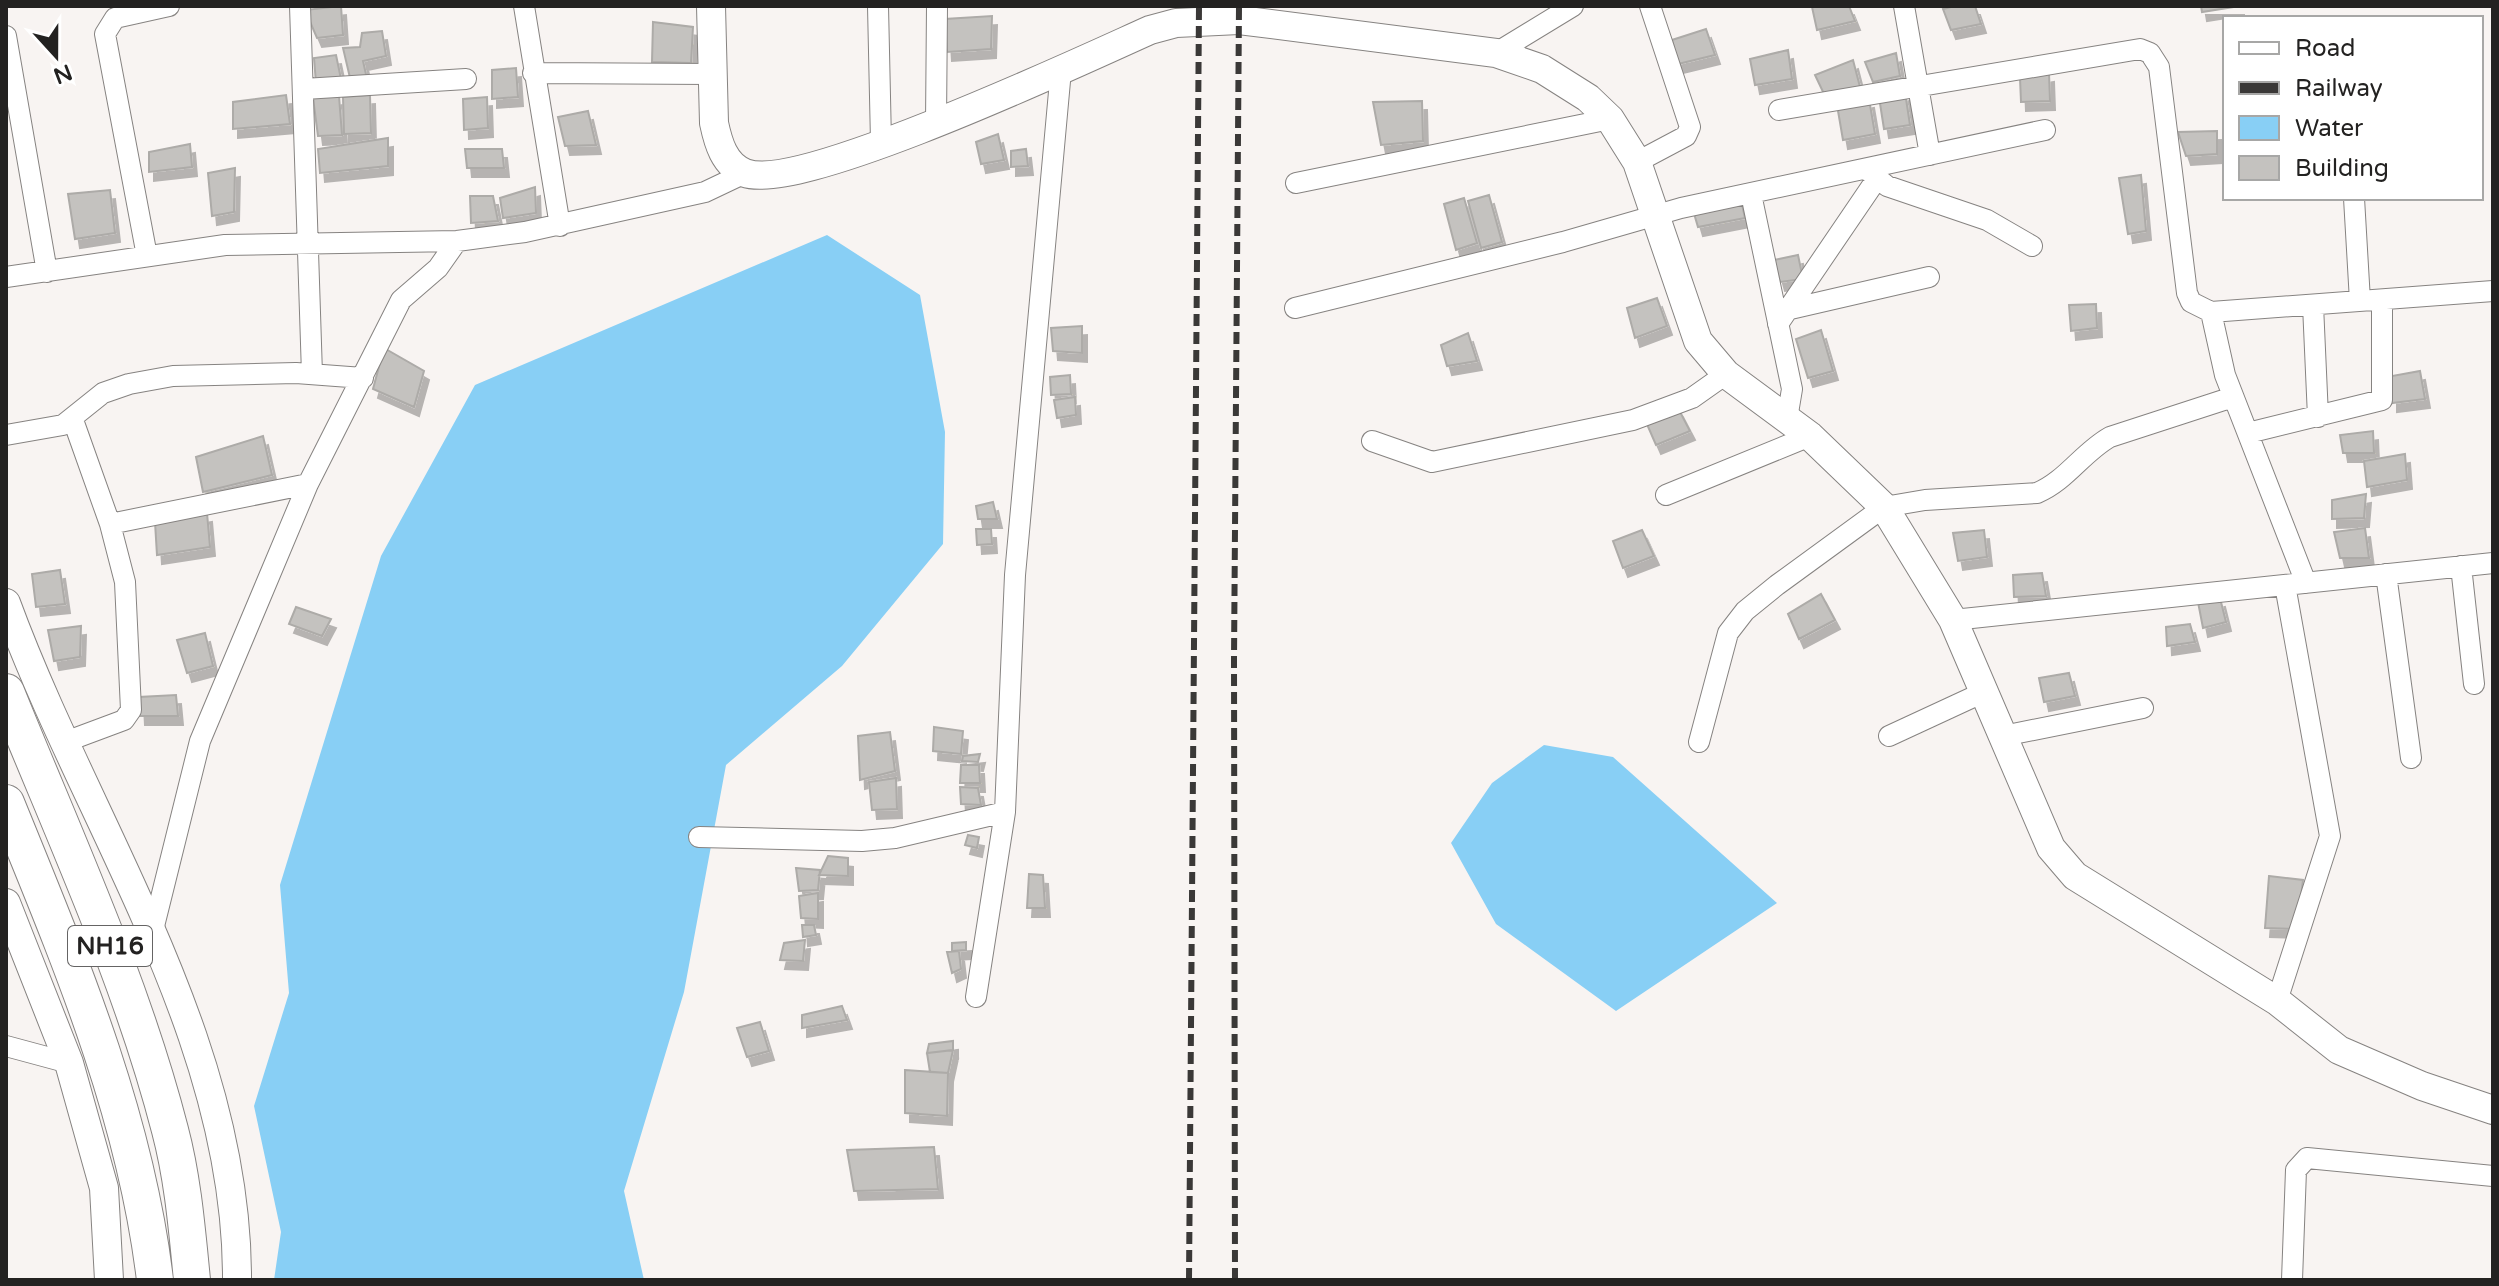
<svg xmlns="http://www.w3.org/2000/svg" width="2499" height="1286" font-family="'Varela Round',sans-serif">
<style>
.water{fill:#88cff5}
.building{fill:#c4c2bf;stroke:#adaba8;stroke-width:2;filter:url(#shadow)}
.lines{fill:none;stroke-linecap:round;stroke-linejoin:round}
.street-casing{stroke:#868381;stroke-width:22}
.secondary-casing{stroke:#868381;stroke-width:30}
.highway-casing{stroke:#868381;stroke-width:38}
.street{stroke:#fff;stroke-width:20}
.secondary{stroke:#fff;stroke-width:28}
.highway{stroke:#fff;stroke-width:36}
.rail{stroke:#3a3837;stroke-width:6;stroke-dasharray:12 6;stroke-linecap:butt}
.labels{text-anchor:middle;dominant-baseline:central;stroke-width:6;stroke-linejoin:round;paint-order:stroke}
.shield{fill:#fff;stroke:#656464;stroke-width:2}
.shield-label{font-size:24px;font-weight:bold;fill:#232221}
</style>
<defs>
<filter id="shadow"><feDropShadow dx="5" dy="9" stdDeviation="0" flood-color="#0004"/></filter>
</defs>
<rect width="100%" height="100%" fill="#f8f4f2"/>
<!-- water -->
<path class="water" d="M827 235 920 295 945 432 943 544 842 666 726 765 684 992 624 1191 644 1280H274L281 1232 254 1106 289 993 280 885 381 556 475 385Z
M1544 745 1613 757 1777 903 1616 1011 1496 924 1451 843 1492 783Z"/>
<!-- building -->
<path class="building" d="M341 6 343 35 317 38 305 10Z
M1849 6 1855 21 1817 30 1812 7Z
M1955 6H1975L1981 24 1951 30 1943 9Z
M2201 6H2240L2202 12Z
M992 16 991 49 947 52 945 19Z
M653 22 693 27 691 63 652 62Z
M1706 29 1715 55 1678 64 1672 40Z
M382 31 386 56 363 61 367 79 351 82 343 48 360 47 362 33Z
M1788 50 1792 79 1755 85 1750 59Z
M1896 53 1900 76 1873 82 1865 62Z
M336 55 341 79 316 83 314 58Z
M1853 60 1860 87 1825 96 1815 75Z
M516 68 518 97 492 99V70Z
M2049 73 2050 101 2021 102 2020 78Z
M1905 92 1910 125 1884 129 1879 97Z
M286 95 290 124 233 129V102Z
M370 95 371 133 344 134 343 97Z
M339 96 342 135 318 136 313 98Z
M487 97 488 128 464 130 463 99Z
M1869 99 1875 134 1843 140 1837 105Z
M1422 101 1423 141 1381 145 1373 102Z
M588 111 596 145 565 146 558 117Z
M2217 131V154L2186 156 2178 132Z
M998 134 1004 160 981 164 976 142Z
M388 138V166L320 173 318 149Z
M190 144 192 167 149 172V152Z
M465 149H502L504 168H467Z
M1026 149 1028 166 1011 167V151Z
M235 168 234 212 212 216 208 173Z
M2141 175 2146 231 2128 234 2119 178Z
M535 187 536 213 503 218 500 198Z
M110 190 115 233 75 239 68 194Z
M1489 195 1502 242 1481 248 1468 201Z
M470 196H493L498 221 471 223Z
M1464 198 1477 243 1456 250 1444 204Z
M1741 200 1745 218 1698 227 1693 210Z
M1798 255 1803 279 1780 282 1774 260Z
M1657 298 1667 326 1635 338 1627 308Z
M2096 304 2097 328 2071 331 2069 305Z
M1082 326V353L1053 351 1051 328Z
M1821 330 1833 371 1808 378 1796 339Z
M1468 333 1477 361 1447 366 1441 345Z
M384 348 424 371 414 407 373 389Z
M2420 371 2425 399 2392 403V376Z
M1070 375 1071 394 1051 395 1050 377Z
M1075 397 1076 415 1057 418 1054 400Z
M1678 408 1690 431 1656 445 1646 422Z
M2373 431 2374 453H2343L2340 435Z
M263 436 272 475 203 492 196 457Z
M2405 454 2407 480 2367 487 2364 461Z
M2366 494 2364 518 2332 519V500Z
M993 502 997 519H978L976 506Z
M207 513 210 547 157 555 155 522Z
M2365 528 2369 558H2340L2334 532Z
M976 529H991L992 544 977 545Z
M1642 530 1654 556 1623 568 1613 541Z
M1984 530 1987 557 1958 561 1953 533Z
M60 570 65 604 36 607 32 574Z
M2042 573 2046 596 2014 597 2013 575Z
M1821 594 1835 620 1799 639 1788 614Z
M2220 598 2226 622 2203 628 2198 602Z
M296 607 331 619 322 636 289 624Z
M2190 624 2195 642 2167 646 2166 627Z
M81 626 80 657 54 661 48 630Z
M205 633 213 666 187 673 177 640Z
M2069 673 2075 696 2044 702 2039 678Z
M176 695 178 716H140L139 697Z
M934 727 963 731 961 754 933 751Z
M890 732 895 771 860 780 858 736Z
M980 754 978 762 962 761 963 756Z
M961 765H979L980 783H960Z
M896 778 897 809 872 810 869 782Z
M960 787 978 788 981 805 961 804Z
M968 835 979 837 977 848 965 845Z
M828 856 848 858V876L819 875Z
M796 868 820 870 818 890 799 891Z
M1029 874 1043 875 1045 908H1027Z
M2269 876 2303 880 2297 929 2265 928Z
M818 893V919L801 918 799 896Z
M802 925H814L816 935 803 937Z
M805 940 803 961 780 960 784 943Z
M966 942V950L952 951V943Z
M959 951 961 969 952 973 947 952Z
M842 1006 847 1020 802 1028V1015Z
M760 1022 769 1051 747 1057 737 1028Z
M953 1041V1050L927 1053 929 1044Z
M953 1050 948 1073 930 1072 927 1053Z
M905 1070 948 1073 947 1116 905 1113Z
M934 1147 938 1189 854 1191 847 1150Z"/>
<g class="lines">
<!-- street casing -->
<g class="street-casing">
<path id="street" d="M300 6 312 374
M524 6 560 226
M878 6 881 142
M1904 6 1930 155
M6 36 47 272
M1496 53 1573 6
M533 73 712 74
M304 89 466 79
M1779 110 2140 49 2150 53 2159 67 2187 293 2191 302 2211 312 2493 291
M936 123 937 6
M1637 162 1686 136 1690 127 1650 6
M1866 169 1887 186 1987 220 2032 246
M1296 183 1610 119
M1751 194 1792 389 1787 419
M2354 198 2360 301
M147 256 105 34 115 18 169 6
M6 277 225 245 457 241 525 232 705 192 745 173
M2313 305 2318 417
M1295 308 1563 242 1681 208 2045 130
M1786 310 1929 277
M2211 312 2225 375 2306 583
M1778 324 1876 180
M2248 433 2382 400V300
M6 435 63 425 103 393 129 384 173 376 296 373 363 378
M1372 441 1432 462 1633 420 1692 398 1726 374
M1666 495 1810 436
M110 524 308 484
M2461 566 2474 684
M2386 574 2411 758
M1953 620 2493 563
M1889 736 1984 692
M2003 736 2143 708
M65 742 124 720 131 710 125 582 110 524 73 420
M1699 742 1728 633 1745 611 1777 585 1884 507 1925 500 2037 493C2066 481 2083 452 2110 437L2233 397
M699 837 862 841 895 838 1005 812
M153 930 200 741 308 484 401 300 438 268 457 241
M976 997 1005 812 1015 575 1061 70
M2277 1001 2330 836 2285 585
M6 1046 69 1063
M2292 1280 2296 1170 2307 1158 2493 1176"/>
</g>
<!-- secondary casing -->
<g class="secondary-casing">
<path id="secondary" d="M711 6 714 123C718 142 724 165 745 173 801 193 1085 59 1150 30L1176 23 1239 20 1496 53 1542 69 1588 98 1610 119 1637 162 1698 341 1726 374 1810 436 1884 507 1953 620 2051 848 2075 876 2277 1001 2339 1050 2422 1086 2493 1110
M6 603C87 824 238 1036 237 1280
M6 903 69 1063 104 1188 109 1280"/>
</g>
<!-- highway casing -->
<g class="highway-casing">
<path id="highway" d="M6 692C64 836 131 979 170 1130 183 1179 187 1230 192 1280
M6 803C69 958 135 1112 155 1280"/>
</g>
<!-- street -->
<use href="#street" class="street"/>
<!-- secondary -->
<use href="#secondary" class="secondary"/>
<!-- highway -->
<use href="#highway" class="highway"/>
<!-- rail -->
<path class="rail" d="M1189 1280 1199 6
M1235 1280 1234 659 1239 6"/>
</g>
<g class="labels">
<!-- shield labels -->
<rect class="shield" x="68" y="926" width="84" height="40" rx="6"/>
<g class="shield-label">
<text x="110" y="946">NH16</text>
</g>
</g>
<!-- border -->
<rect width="2499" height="1286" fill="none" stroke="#232221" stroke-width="16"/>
<!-- legend -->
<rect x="2223" y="16" width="260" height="184" fill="#ffffff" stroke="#a7a7a6" stroke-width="2"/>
<rect x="2239" y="42" width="40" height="12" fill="#ffffff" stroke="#a7a7a6" stroke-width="2"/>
<text x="2295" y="56" font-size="24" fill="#232221">Road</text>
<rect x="2239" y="82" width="40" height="12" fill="#3a3837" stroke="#a7a7a6" stroke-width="2"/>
<text x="2295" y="96" font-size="24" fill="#232221">Railway</text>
<rect x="2239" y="116" width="40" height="24" fill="#88cff5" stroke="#a7a7a6" stroke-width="2"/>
<text x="2295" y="136" font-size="24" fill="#232221">Water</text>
<rect x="2239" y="156" width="40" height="24" fill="#c4c2bf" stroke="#a7a7a6" stroke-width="2"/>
<text x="2295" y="176" font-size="24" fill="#232221">Building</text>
<!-- north arrow -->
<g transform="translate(56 56) rotate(159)" stroke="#ffffff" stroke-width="6" paint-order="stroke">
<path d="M0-6L14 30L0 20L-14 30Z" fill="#232221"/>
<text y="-12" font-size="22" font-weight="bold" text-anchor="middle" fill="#232221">N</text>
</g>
</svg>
